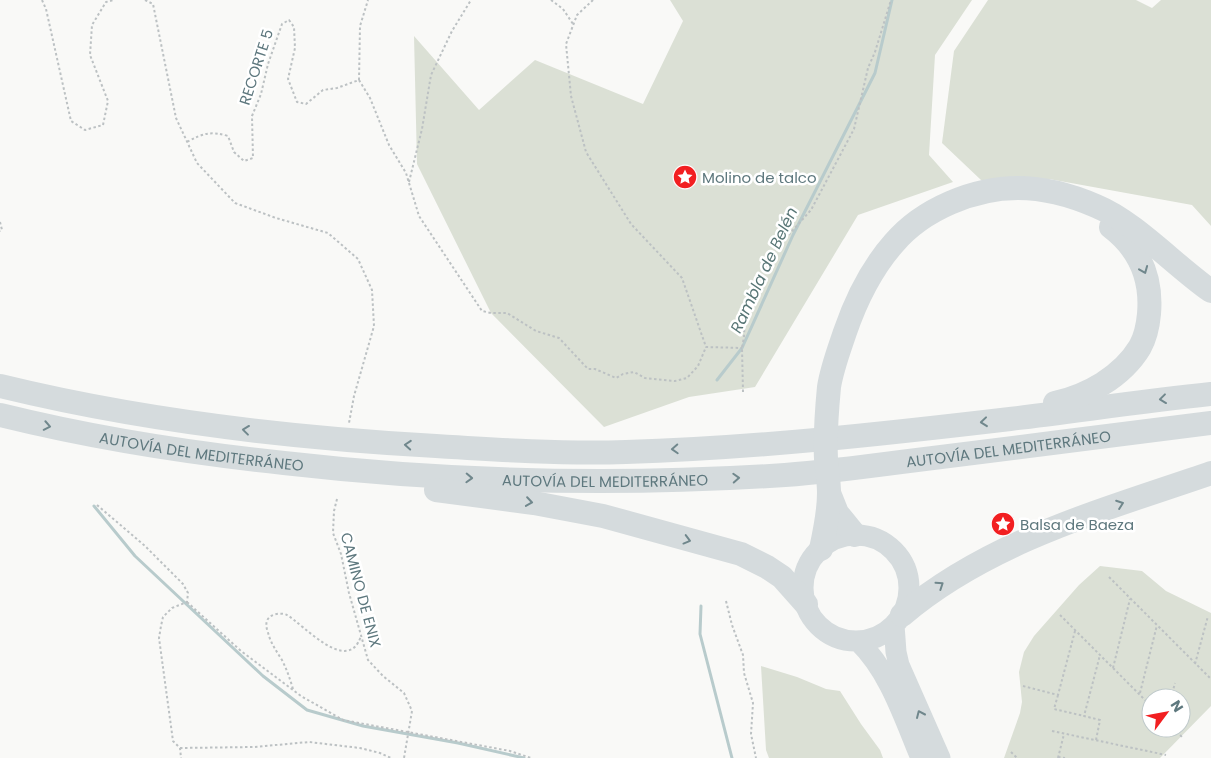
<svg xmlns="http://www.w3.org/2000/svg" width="1211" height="758" font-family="Poppins,sans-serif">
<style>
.green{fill:#dbe0d5;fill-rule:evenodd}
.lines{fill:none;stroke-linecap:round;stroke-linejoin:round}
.stream{stroke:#b8cbcc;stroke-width:3}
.path{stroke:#bcc1c3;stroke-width:2;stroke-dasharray:2.5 2.5;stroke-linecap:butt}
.primary{stroke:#d5dbdd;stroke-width:21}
.highway{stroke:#d5dbdd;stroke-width:24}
.oneway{stroke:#70878c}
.labels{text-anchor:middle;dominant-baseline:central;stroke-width:5;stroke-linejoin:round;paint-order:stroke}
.street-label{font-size:15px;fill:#5e787e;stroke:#fff}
.poi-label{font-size:15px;fill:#5e787e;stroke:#fff;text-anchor:start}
.water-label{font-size:16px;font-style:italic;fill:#587676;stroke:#fff}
</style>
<rect width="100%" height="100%" fill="#f9f9f7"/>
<!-- green -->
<path class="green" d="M670 0H972L935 55 929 155 953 182 858 215 755 387 689 397 604 427 491 313 417 164 414 36 479 110 535 60 643 104 683 21Z
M988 0H1136L1152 8 1161 0H1211V226L1192 205 1049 179 981 180 942 143 954 51Z
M1100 566 1142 571 1166 591 1211 613V706L1160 758H1004L1020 713 1022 702 1019 672 1024 652 1034 636 1079 585ZM1151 698H1181V728H1151Z
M761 666 797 677 826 689 840 691 861 724 880 750 883 758H769L766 750Z"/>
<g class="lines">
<!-- stream -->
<path class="stream" d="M717 380 742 348 793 235 875 73 892 0
M94 506 135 556 263 676 307 710 363 726 458 743 524 758
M701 606 700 634 732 758"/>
<!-- path -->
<path class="path" d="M42 0 46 9 71 121 85 130 103 125 108 101 90 55 92 25 106 2 114 0
M145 0 153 4 176 118 197 163 235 203 276 218 328 233 358 259 372 290 374 326 354 396 349 423
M551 0 563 9 573 24
M593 0 577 15 566 44 571 96 586 152 631 224 682 278 706 347 742 348
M359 80 370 98 389 145 406 173 419 216 482 311 491 313H507L536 331 559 338 588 369H595L616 378 623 374 634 372 645 378 675 381 687 378 698 366 706 347
M187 142C203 133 211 131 228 136L234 152 244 161 253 158 252 116 261 94 268 64 282 24 289 20 294 27 295 48 288 79 297 102 306 104 323 90 337 88 359 80 360 26 368 0
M409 182 422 129 431 75 452 31 471 0
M0 222 2 230 0 231
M743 392 742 348 744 337 745 312 766 260 811 210 854 129 868 68 875 52 891 0
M337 499 334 511 333 533 341 554 349 593 368 660 383 676 404 693 412 711 404 758
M97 505 145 546 183 584 188 593 187 602 172 608 163 617 161 626 159 638 173 741 180 748 181 758
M1109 577 1211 679
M726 601 732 625 743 655 744 673 753 703 751 734 756 758
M187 602 241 651 301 696 343 720 510 751 531 758
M1060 615 1151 706
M1195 664 1208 616
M1113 668 1130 599
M1023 686 1058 695 1075 631
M293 689C290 679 287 670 282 660 277 652 272 645 269 636 268 632 265 626 267 621 269 614 281 612 287 615 303 624 348 676 361 636
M1140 693 1157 625
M1058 695 1054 709 1084 716
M1171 698 1175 683
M1173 728 1183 738
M1052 731 1166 755
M1096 740 1100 720 1084 716 1100 655
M180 748 254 747 309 742 360 748 380 753 391 758
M1011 752 1017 758
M1058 757 1065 758
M1058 758 1064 734"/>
<!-- primary -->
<path class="primary" d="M803 588a53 53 0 1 1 106 0a53 53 0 1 1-106 0Z
M894 625 896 652 899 665 940 758
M858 641C890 672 904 718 921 758"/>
<!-- highway -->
<g class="highway">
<path d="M0 386C143 421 290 438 436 446 499 450 563 454 626 452 755 448 883 434 1010 419 1077 411 1144 401 1211 394"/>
<path d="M1055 403C1087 396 1122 377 1140 347 1145 338 1148 325 1149 314 1152 279 1140 249 1111 227"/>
<path id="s1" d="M0 415C93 438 188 453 284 463 450 482 619 486 785 475 824 472 863 467 901 462 1004 450 1108 435 1211 423"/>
<path d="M436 490 534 503 603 516 741 554 767 567 782 577 806 604"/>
<path d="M829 493 837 513 855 535"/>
<path d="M821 549C825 531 829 511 829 493 829 481 827 470 826 459 825 438 827 408 829 387 832 368 839 350 845 332 856 300 871 269 894 243 923 209 974 188 1018 188 1044 188 1073 196 1096 206 1135 222 1175 266 1211 291"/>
<path d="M902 615C989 541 1104 510 1211 473"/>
</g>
</g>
<!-- one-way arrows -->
<defs><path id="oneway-chevron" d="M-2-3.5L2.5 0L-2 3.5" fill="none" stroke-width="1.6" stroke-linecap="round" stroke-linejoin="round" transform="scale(1.25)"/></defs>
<g class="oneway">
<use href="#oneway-chevron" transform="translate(1144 270) rotate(68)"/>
<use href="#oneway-chevron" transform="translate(1163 399) rotate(173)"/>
<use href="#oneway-chevron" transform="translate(984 422) rotate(174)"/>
<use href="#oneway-chevron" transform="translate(47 426) rotate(11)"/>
<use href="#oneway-chevron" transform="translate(246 430) rotate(-173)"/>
<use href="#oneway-chevron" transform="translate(408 445) rotate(-176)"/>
<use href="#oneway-chevron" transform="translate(675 449) rotate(177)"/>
<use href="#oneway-chevron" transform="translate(469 478) rotate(2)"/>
<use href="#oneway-chevron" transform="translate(736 478) rotate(-3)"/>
<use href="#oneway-chevron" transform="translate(529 502) rotate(8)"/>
<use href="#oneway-chevron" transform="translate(1120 504) rotate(-20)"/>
<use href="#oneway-chevron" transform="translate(687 540) rotate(15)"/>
<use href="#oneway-chevron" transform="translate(940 585) rotate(-34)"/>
<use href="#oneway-chevron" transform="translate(920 714) rotate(-114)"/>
</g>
<!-- icons -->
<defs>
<g id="sight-disc" transform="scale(1.25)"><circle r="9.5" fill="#f21f21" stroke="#fff"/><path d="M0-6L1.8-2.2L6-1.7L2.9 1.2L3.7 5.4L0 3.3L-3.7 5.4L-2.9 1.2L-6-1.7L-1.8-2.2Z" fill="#fff"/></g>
</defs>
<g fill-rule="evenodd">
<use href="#sight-disc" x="685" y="177"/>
<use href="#sight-disc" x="1003" y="524"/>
</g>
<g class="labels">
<!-- street labels -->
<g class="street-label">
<text transform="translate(256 67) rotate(-72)">RECORTE 5</text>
<text stroke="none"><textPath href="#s1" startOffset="1015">AUTOVÍA DEL MEDITERRÁNEO</textPath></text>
<text stroke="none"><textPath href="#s1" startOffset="205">AUTOVÍA DEL MEDITERRÁNEO</textPath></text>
<text stroke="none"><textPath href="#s1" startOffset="610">AUTOVÍA DEL MEDITERRÁNEO</textPath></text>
<text transform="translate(361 590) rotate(75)">CAMINO DE ENIX</text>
</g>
<!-- poi labels -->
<g class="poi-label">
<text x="702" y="177">Molino de talco</text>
<text x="1020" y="524">Balsa de Baeza</text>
</g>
<!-- water labels -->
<g class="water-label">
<text transform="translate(764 270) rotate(-65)">Rambla de Belén</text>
</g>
</g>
<!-- north arrow -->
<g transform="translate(1166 713) rotate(58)"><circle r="24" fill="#ffffff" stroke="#bfc9cb"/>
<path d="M0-4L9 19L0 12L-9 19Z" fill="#f21f21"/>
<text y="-8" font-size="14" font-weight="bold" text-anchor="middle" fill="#5e787e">N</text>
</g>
</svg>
